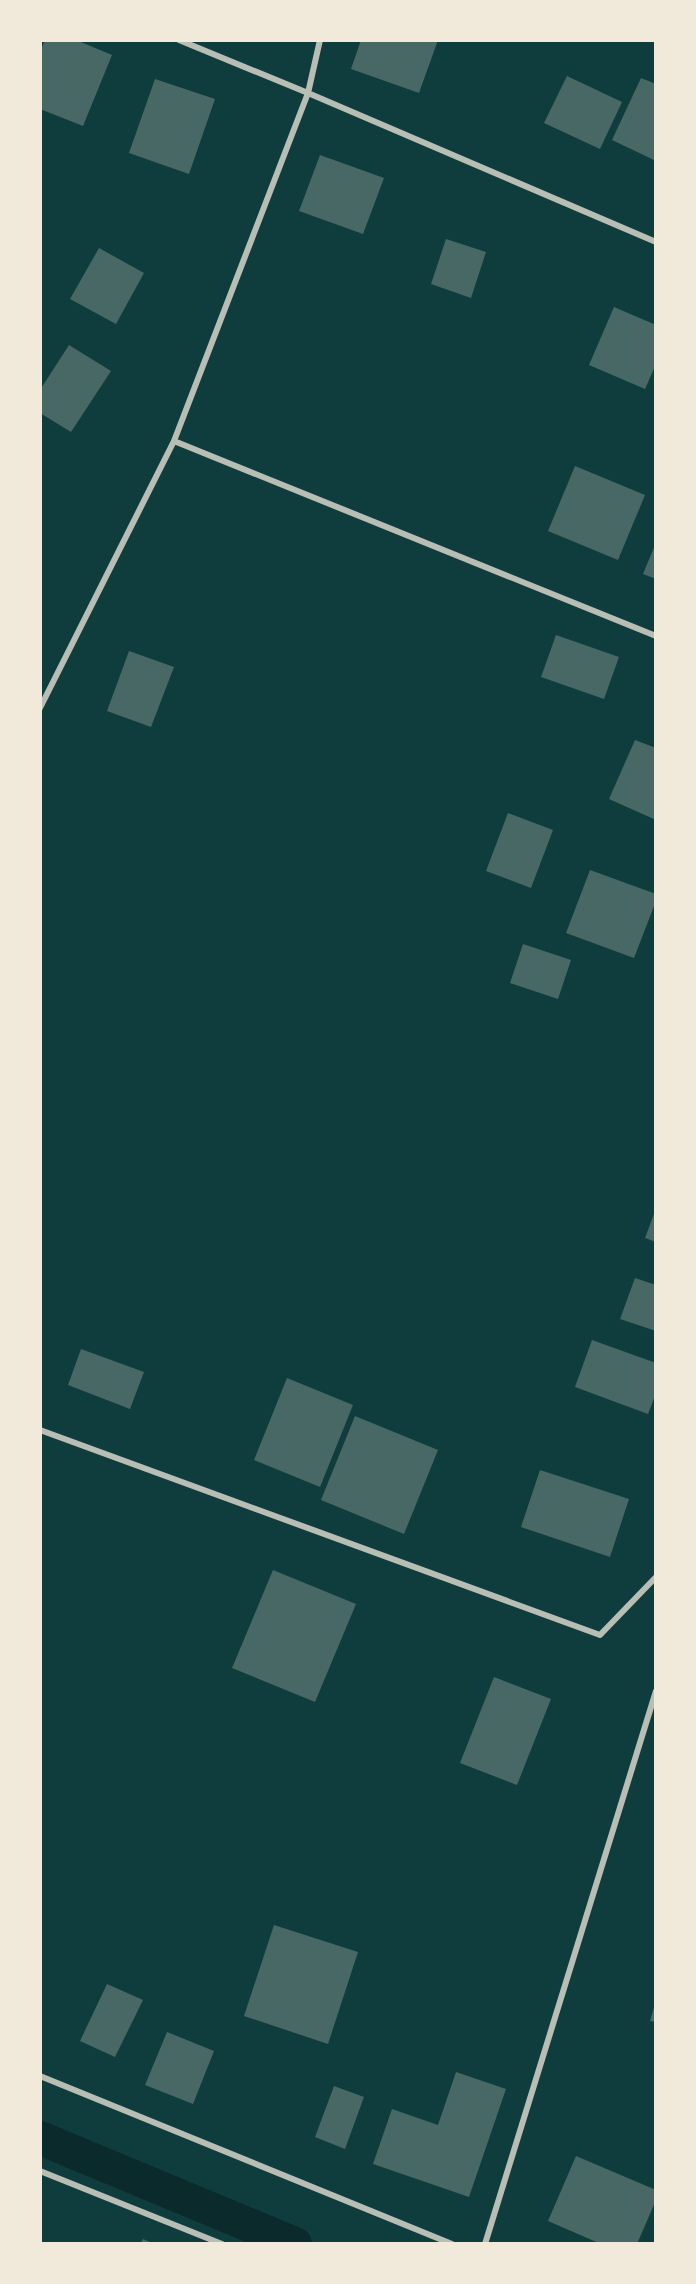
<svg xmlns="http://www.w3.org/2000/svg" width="696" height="2284" font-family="Ubuntu,sans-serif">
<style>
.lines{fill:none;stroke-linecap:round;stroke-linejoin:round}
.canal{stroke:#0a2a2b;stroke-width:34}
.building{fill:#486865}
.minor{stroke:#b8beb3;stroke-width:6}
</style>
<rect width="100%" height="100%" fill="#0f3d3e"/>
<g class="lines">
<!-- canal -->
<path class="canal" d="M40 2138 295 2244"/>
</g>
<!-- building -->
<path class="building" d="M45 40H76L112 55 83 126 40 109V52Z
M361 40H438L419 93 351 69Z
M567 76 622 102 600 149 544 123Z
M641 78 656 84V161L612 140Z
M155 79 215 99 189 174 129 153Z
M320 155 384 178 363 234 299 211Z
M446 239 486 252 471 298 431 284Z
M99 248 144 273 116 324 70 299Z
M614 307 656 325V364L645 389 589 365Z
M69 345 111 371 71 432 40 413V390Z
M575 466 645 495 618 560 548 531Z
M655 545H656V579L643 574Z
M556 635 619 657 604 699 541 677Z
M129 651 174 667 151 727 107 711Z
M635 740 656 748V820L609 799Z
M508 813 553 830 531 888 486 871Z
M590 870 656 894V901L634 958 566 933Z
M523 944 571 960 558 999 510 983Z
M655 1211H656V1242L645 1238Z
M635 1278 656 1285V1331L620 1319Z
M592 1340 656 1363V1393L648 1414 575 1387Z
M81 1349 144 1372 130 1409 68 1385Z
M287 1378 353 1405 320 1487 254 1460Z
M355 1416 438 1450 404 1534 321 1500Z
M540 1470 629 1499 610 1557 521 1527Z
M273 1570 356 1604 315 1702 232 1668Z
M494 1677 551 1699 517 1785 460 1763Z
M274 1925 358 1952 328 2044 244 2016Z
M107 1984 143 2000 115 2057 80 2041Z
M655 2004H656V2022L650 2021Z
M167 2032 214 2051 193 2104 145 2085Z
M456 2072 506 2089 469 2197 373 2164 392 2109 438 2125Z
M334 2086 364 2097 345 2149 315 2137Z
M576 2156 656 2190V2200L637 2244H601L548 2221Z
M143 2239 154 2244H140Z"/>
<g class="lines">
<!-- minor -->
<path class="minor" d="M179 40 308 93 656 242
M174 441 656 636
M40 708 174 441 308 93 320 40
M40 1430 600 1635 656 1577
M40 2076 452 2244
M40 2171 222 2244
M485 2244 656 1691"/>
</g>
<!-- border -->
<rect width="696" height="2284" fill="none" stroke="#f1e9da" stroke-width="84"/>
</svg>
